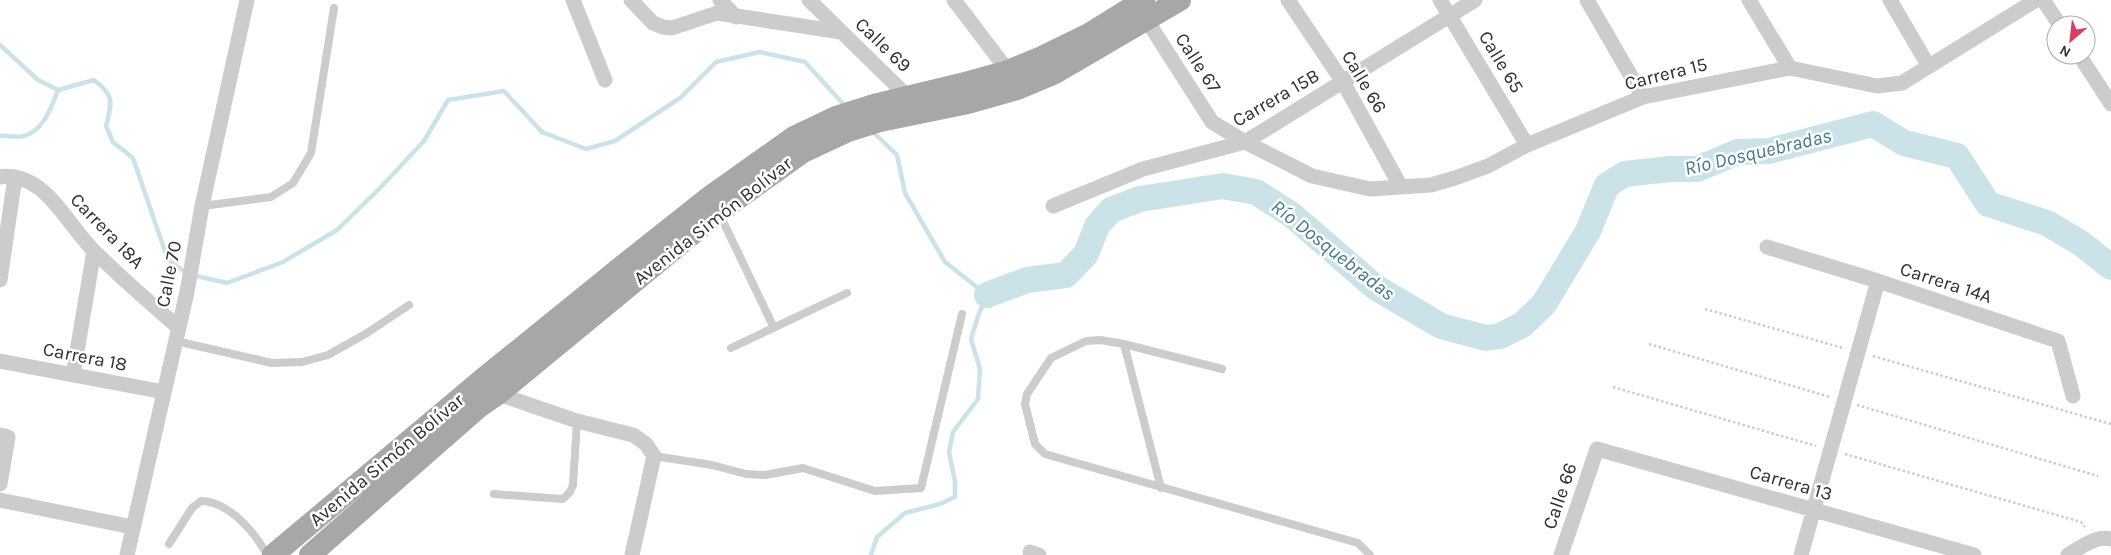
<svg xmlns="http://www.w3.org/2000/svg" width="2111" height="555" font-family="Karla,sans-serif">
<style>
.lines{fill:none;stroke-linecap:round;stroke-linejoin:round}
.stream{stroke:#cbe2e9;stroke-width:4.5}
.river{stroke:#cbe2e9;stroke-width:26}
.path{stroke:#ccc;stroke-width:2.5;stroke-dasharray:2.5 2.5;stroke-linecap:butt}
.lane{stroke:#ccc;stroke-width:8}
.street{stroke:#ccc;stroke-width:15}
.primary{stroke:#a7a7a7;stroke-width:22}
.labels{text-anchor:middle;dominant-baseline:central;stroke-width:5;stroke-linejoin:round;paint-order:stroke}
.street-label{font-size:19px;fill:#2f2f2f;stroke:#fff}
.water-label{font-size:20px;font-style:italic;fill:#427a8b;stroke:#fff}
</style>
<rect width="100%" height="100%" fill="#fff"/>
<g class="lines">
<!-- stream -->
<path class="stream" d="M0 45 38 80 58 90
M0 136C8 135 16 138 24 136 44 130 51 108 58 90L94 80C115 96 112 102 106 126L113 142 133 158 168 260 188 274 227 283 283 262 337 230 381 187 424 141 448 100 504 91 542 132 586 149 615 141 680 98 716 62 760 52 805 62 846 107
M871 555 877 537 905 513 940 504 955 497V482L949 452 953 432 978 399 980 369 971 339 978 316 987 295 945 262 905 193 897 155 872 131"/>
<!-- river -->
<path class="river" d="M987 295 1027 280 1066 275 1086 254 1097 226 1111 210 1140 199 1223 186 1256 192 1292 215 1375 287 1441 326 1486 338 1500 336 1522 325 1544 304 1588 231 1607 185 1625 174 1670 169H1697L1738 152 1769 151 1873 124 1904 143 1957 156 1988 204 2047 223 2082 244 2111 267"/>
<!-- path -->
<path class="path" d="M1705 309 1843 348
M1649 344 1830 397
M1873 356 2111 424
M1613 387 1816 446
M1857 405 2098 476
M1845 454 2081 522 2085 527"/>
<!-- lane -->
<path class="lane" d="M202 206 271 197 293 183 311 153 334 8
M720 215 774 328
M176 341 272 363 302 362 328 355 367 333 409 305
M1124 344 1161 488
M731 348 847 293
M1222 369 1124 344 1100 340 1086 341 1051 358 1027 394 1025 404 1035 444 1045 454 1358 543 1370 555
M654 456 712 465 746 474 765 475 803 468 875 491 921 488 962 314
M494 494 563 499 570 492 573 485 577 421
M169 544 192 508 201 501C228 501 255 532 267 555"/>
<!-- street -->
<path class="street" d="M573 0 605 80
M631 0 653 23 663 27 672 28 717 13 841 32
M720 0 736 17
M809 0 908 97
M954 0 1008 71
M1288 0 1343 82 1401 187
M1440 0 1527 145
M1587 0 1643 97
M1749 0 1790 68
M1890 0 1928 65
M2043 0 2060 25
M1146 19 1212 122 1245 142 1312 176 1370 189 1431 185 1455 178 1488 166 1527 145 1643 97 1790 68 1877 86 1902 83 2036 0
M2079 55 2111 104
M0 177C13 174 28 180 39 188 58 202 76 233 94 251 121 278 150 303 179 328
M1053 206 1143 169 1245 142 1475 0
M1767 247 1878 281 2058 341 2073 396
M0 280 15 177
M0 361 164 392
M73 375 94 251
M498 394 577 421 633 435 646 444 654 456 632 555
M0 435 8 437 0 484
M0 500 132 527
M1030 552 1039 555
M127 555 187 292 202 206 247 0
M1561 555 1597 449 1974 555
M1801 555 1878 281
M2068 555C2080 548 2096 535 2111 539"/>
<!-- primary -->
<path class="primary" d="M273 555 484 378 626 263 708 198 794 137 836 117 874 105 961 84 1008 71 1042 57 1087 35 1144 0
M310 555 479 407 498 394 719 212 803 152 848 131 880 121 968 103 1017 89 1055 73 1180 0"/>
</g>
<g class="labels">
<!-- street labels -->
<g class="street-label">
<text transform="translate(883 45) rotate(44)">Calle 69</text>
<text transform="translate(1501 62) rotate(59)">Calle 65</text>
<text transform="translate(1198 63) rotate(57)">Calle 67</text>
<text transform="translate(1666 74) rotate(-14)">Carrera 15</text>
<text transform="translate(1364 82) rotate(59)">Calle 66</text>
<text transform="translate(1276 98) rotate(-30)">Carrera 15B</text>
<text transform="translate(713 221) rotate(-38)">Avenida Simón Bolívar</text>
<text transform="translate(107 231) rotate(46)">Carrera 18A</text>
<text transform="translate(169 274) rotate(-79)">Calle 70</text>
<text transform="translate(1946 283) rotate(18)">Carrera 14A</text>
<text transform="translate(85 357) rotate(11)">Carrera 18</text>
<text transform="translate(387 460) rotate(-40)">Avenida Simón Bolívar</text>
<text transform="translate(1791 483) rotate(16)">Carrera 13</text>
<text transform="translate(1560 496) rotate(-71)">Calle 66</text>
</g>
<!-- water labels -->
<g class="water-label">
<text transform="translate(1758 152) rotate(-13)">Río Dosquebradas</text>
<text transform="translate(1333 250) rotate(38)">Río Dosquebradas</text>
</g>
</g>
<!-- north arrow -->
<g transform="translate(2071 40) rotate(208)"><circle r="24" fill="#ffffff" stroke="#acacac"/>
<path d="M0-4L9 19L0 12L-9 19Z" fill="#d93d60"/>
<text y="-8" font-size="14" font-weight="bold" text-anchor="middle" fill="#2f2f2f">N</text>
</g>
</svg>
